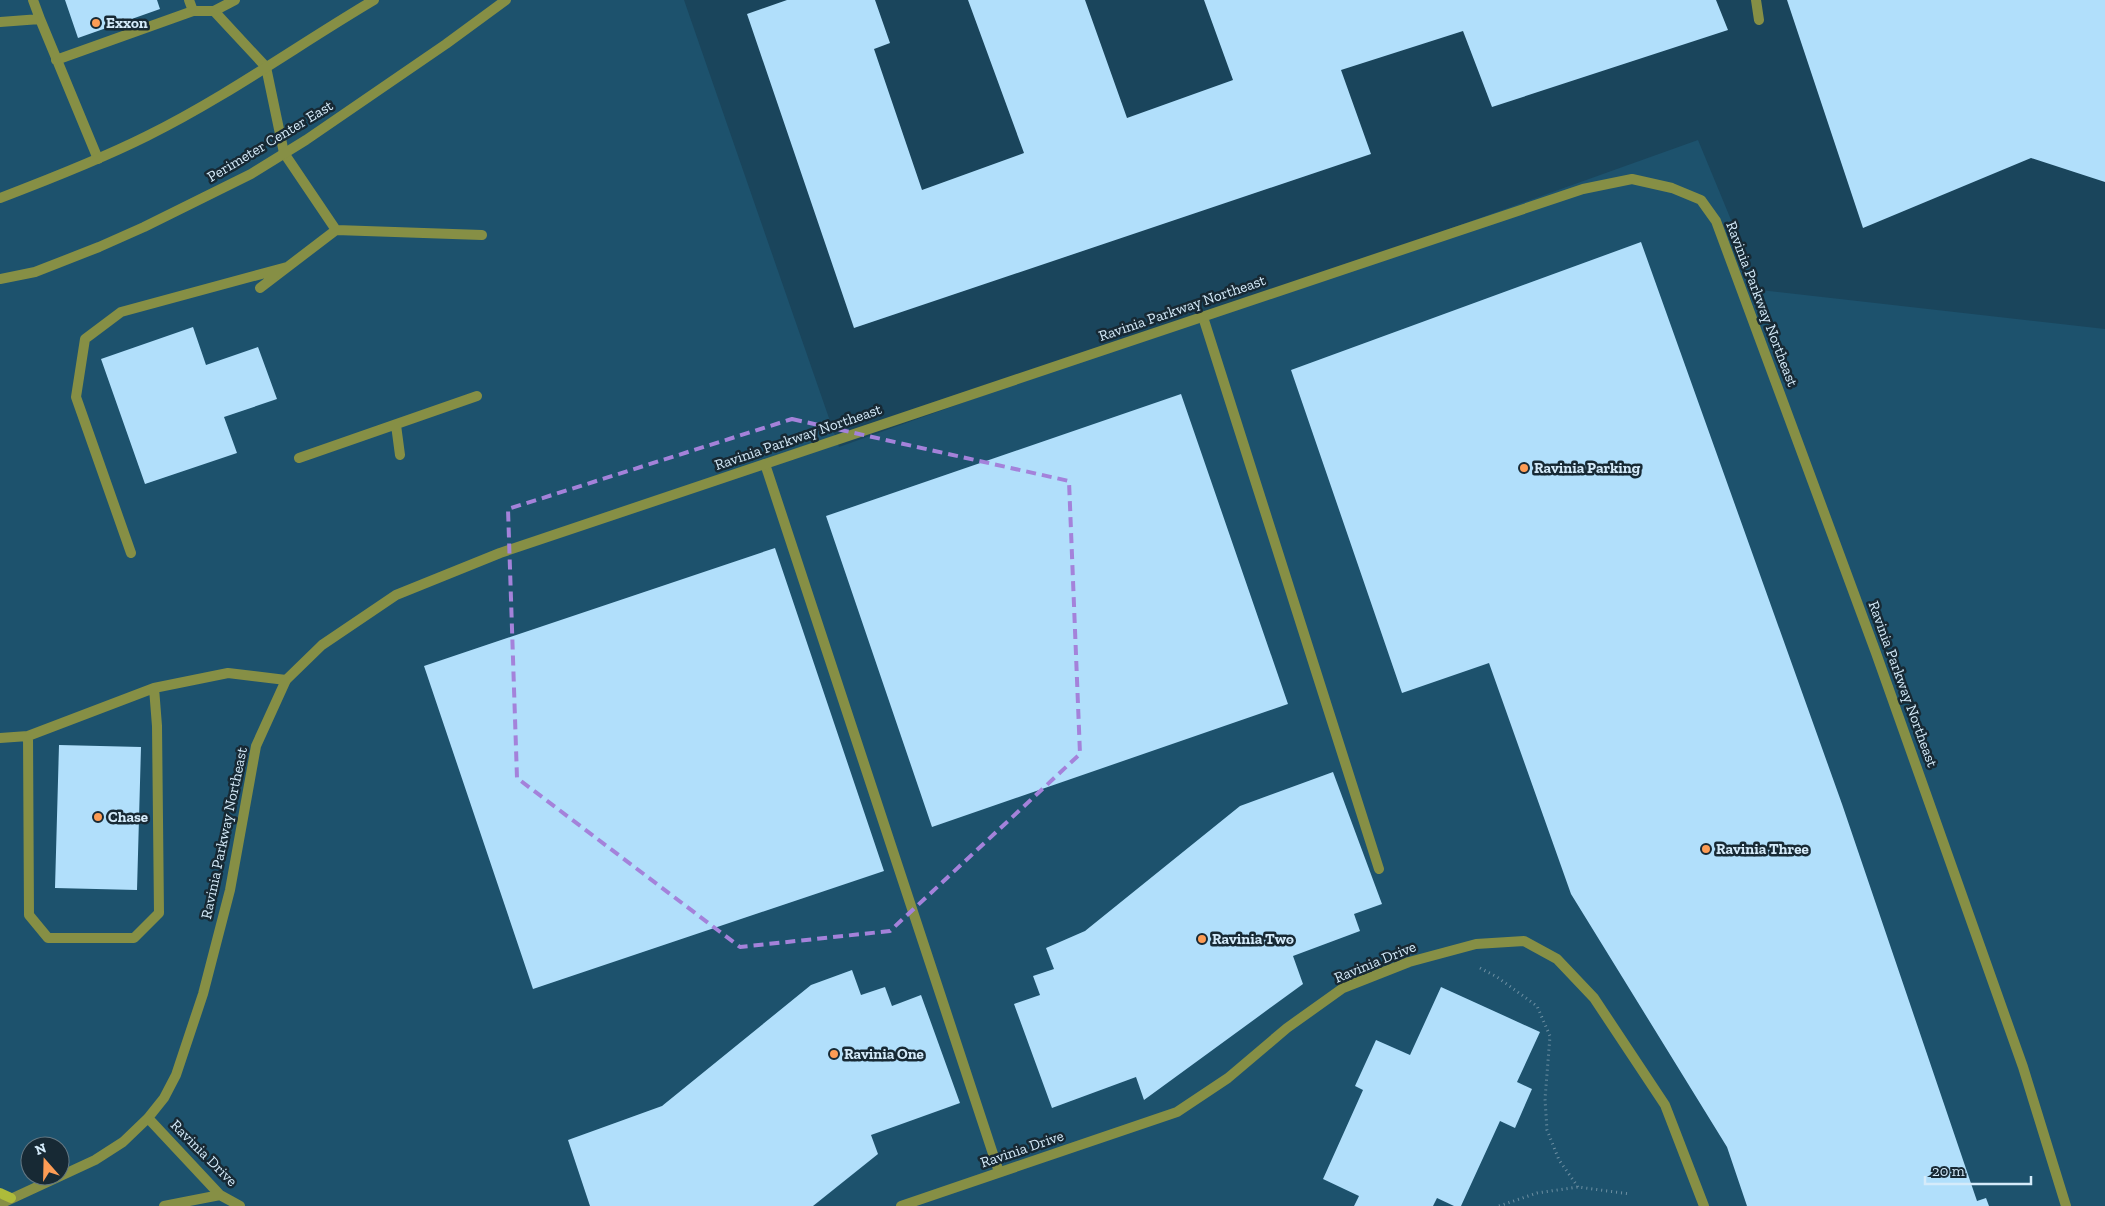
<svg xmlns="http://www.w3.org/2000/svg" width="2105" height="1206" font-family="'Zilla Slab',serif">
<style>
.built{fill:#1d526d;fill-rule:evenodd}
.building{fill:#b1dffb}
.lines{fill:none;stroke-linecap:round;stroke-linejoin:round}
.path{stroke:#6e90a3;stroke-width:3;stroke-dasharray:1 4;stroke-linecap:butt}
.service{stroke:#868f45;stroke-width:10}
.minor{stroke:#868f45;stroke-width:10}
.secondary{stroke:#aebb3a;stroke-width:10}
.marked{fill:none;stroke:#a482da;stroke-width:4;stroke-dasharray:10 6;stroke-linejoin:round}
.poi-dot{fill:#fd9c55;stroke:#172934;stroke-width:2}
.labels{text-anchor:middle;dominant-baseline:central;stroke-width:5;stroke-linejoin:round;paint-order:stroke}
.poi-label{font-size:15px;font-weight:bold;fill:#d5ebfa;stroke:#172934;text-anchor:start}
.street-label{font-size:15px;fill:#d5ebfa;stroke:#172934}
</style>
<rect width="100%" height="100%" fill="#1a455c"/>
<!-- built -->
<path class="built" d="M0 0H684L839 447 1698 140 1760 290 2105 329V1206H0ZM30 1146H60V1176H30Z"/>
<!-- building -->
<path class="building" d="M65 0H157L160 9 78 38Z
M787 0H875L890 43 874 49 922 190 1024 153 968 0H1085L1127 118 1233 80 1204 0H1716L1728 30 1492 107 1463 31 1341 70 1371 154 854 328 747 14Z
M1787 0H2105V182L2031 158 1863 228Z
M1641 242 1842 804 1977 1201 1986 1198 1989 1206H1747L1727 1147 1571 894 1489 663 1402 693 1291 370Z
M193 327 206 365 258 347 277 399 224 417 237 453 145 484 101 359Z
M1181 394 1288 704 932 827 826 516Z
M775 548 884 871 533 989 424 666Z
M59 745 141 747 137 890 55 888Z
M1333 772 1382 904 1354 914 1360 931 1293 956 1303 984 1144 1100 1136 1077 1052 1108 1014 1004 1040 995 1033 976 1054 969 1046 948 1085 931 1240 806Z
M852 970 861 995 885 987 892 1006 921 995 960 1103 871 1135 878 1154 813 1206H590L568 1140 662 1106 811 985Z
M1441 987 1540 1032 1517 1082 1532 1089 1515 1128 1500 1121 1461 1206H1454L1437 1198 1433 1206H1354L1359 1196 1323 1179 1363 1090 1355 1086 1376 1040 1410 1055Z"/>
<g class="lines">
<!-- path -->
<path class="path" d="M1480 968 1497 977 1537 1006 1550 1036 1545 1099 1547 1130 1559 1160 1578 1187
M1499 1206 1537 1193 1578 1187 1630 1194"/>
<!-- service -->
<path class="service" d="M189 0 193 11H214L266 67 284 153 336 230 482 235
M1756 0 1759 20
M214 11 235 0
M40 19 98 159
M0 22 40 19 33 0
M56 60 193 11
M260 288 336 230
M1203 317 1379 869
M396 425 400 455
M299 458 477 396
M765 464 999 1172
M131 553 76 397 85 339 121 312 287 267
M28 736 29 915 48 938H134L159 913 157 726 154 688
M0 738 28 736 154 688 228 673 286 680"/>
<!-- minor -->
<path class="minor" d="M0 198C50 179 99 160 147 136 226 97 298 45 374 0
M0 279 35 272 99 247 144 227 251 174 306 140 446 44 506 0
M148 1118 220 1195 240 1206
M0 1204 95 1160 123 1142 148 1118 164 1098 176 1075 203 994 230 890 256 746 286 680 322 645 396 595 500 553 1583 189 1632 179 1672 188 1701 200 1716 221 1876 653 2023 1067 2066 1206
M164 1206 220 1195
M901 1206 1177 1112 1228 1078 1287 1028 1343 988 1409 962 1476 944 1524 941 1557 959 1594 998 1665 1105 1704 1206"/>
<!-- secondary -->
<path class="secondary" d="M0 1193 11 1198"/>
</g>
<!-- marked area -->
<path class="marked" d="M792 419 1069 481 1080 754 890 931 740 947 517 778 508 509Z"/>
<!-- markers -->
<g class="poi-dot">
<circle cx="96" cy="23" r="5"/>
<circle cx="1524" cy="468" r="5"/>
<circle cx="98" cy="817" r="5"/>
<circle cx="1706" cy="849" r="5"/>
<circle cx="1202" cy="939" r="5"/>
<circle cx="834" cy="1054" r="5"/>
</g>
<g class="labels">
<!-- poi labels -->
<g class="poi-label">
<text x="106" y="23">Exxon</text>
<text x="1534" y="468">Ravinia Parking</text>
<text x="108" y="817">Chase</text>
<text x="1716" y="849">Ravinia Three</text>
<text x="1212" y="939">Ravinia Two</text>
<text x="844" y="1054">Ravinia One</text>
</g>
<!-- street labels -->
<g class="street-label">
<text transform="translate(270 141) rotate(-31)">Perimeter Center East</text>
<text transform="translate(1762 304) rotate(69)">Ravinia Parkway Northeast</text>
<text transform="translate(1182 308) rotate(-19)">Ravinia Parkway Northeast</text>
<text transform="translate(798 437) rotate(-19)">Ravinia Parkway Northeast</text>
<text transform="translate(1903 684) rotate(70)">Ravinia Parkway Northeast</text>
<text transform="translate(224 833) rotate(-78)">Ravinia Parkway Northeast</text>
<text transform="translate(1375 962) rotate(-22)">Ravinia Drive</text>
<text transform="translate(1022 1149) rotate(-19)">Ravinia Drive</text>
<text transform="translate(204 1153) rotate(45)">Ravinia Drive</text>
</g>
</g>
<!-- north arrow -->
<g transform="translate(45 1161) rotate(340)"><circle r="24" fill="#172934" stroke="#637783"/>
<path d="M0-4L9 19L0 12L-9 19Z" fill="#fd9c55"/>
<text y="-8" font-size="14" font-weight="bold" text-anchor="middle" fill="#d5ebfa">N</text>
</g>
<!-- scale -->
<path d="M1925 1176v8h106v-8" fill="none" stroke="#d5ebfa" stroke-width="2.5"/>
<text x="1932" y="1176" font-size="15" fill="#d5ebfa" stroke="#172934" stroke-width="4" paint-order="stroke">20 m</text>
</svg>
